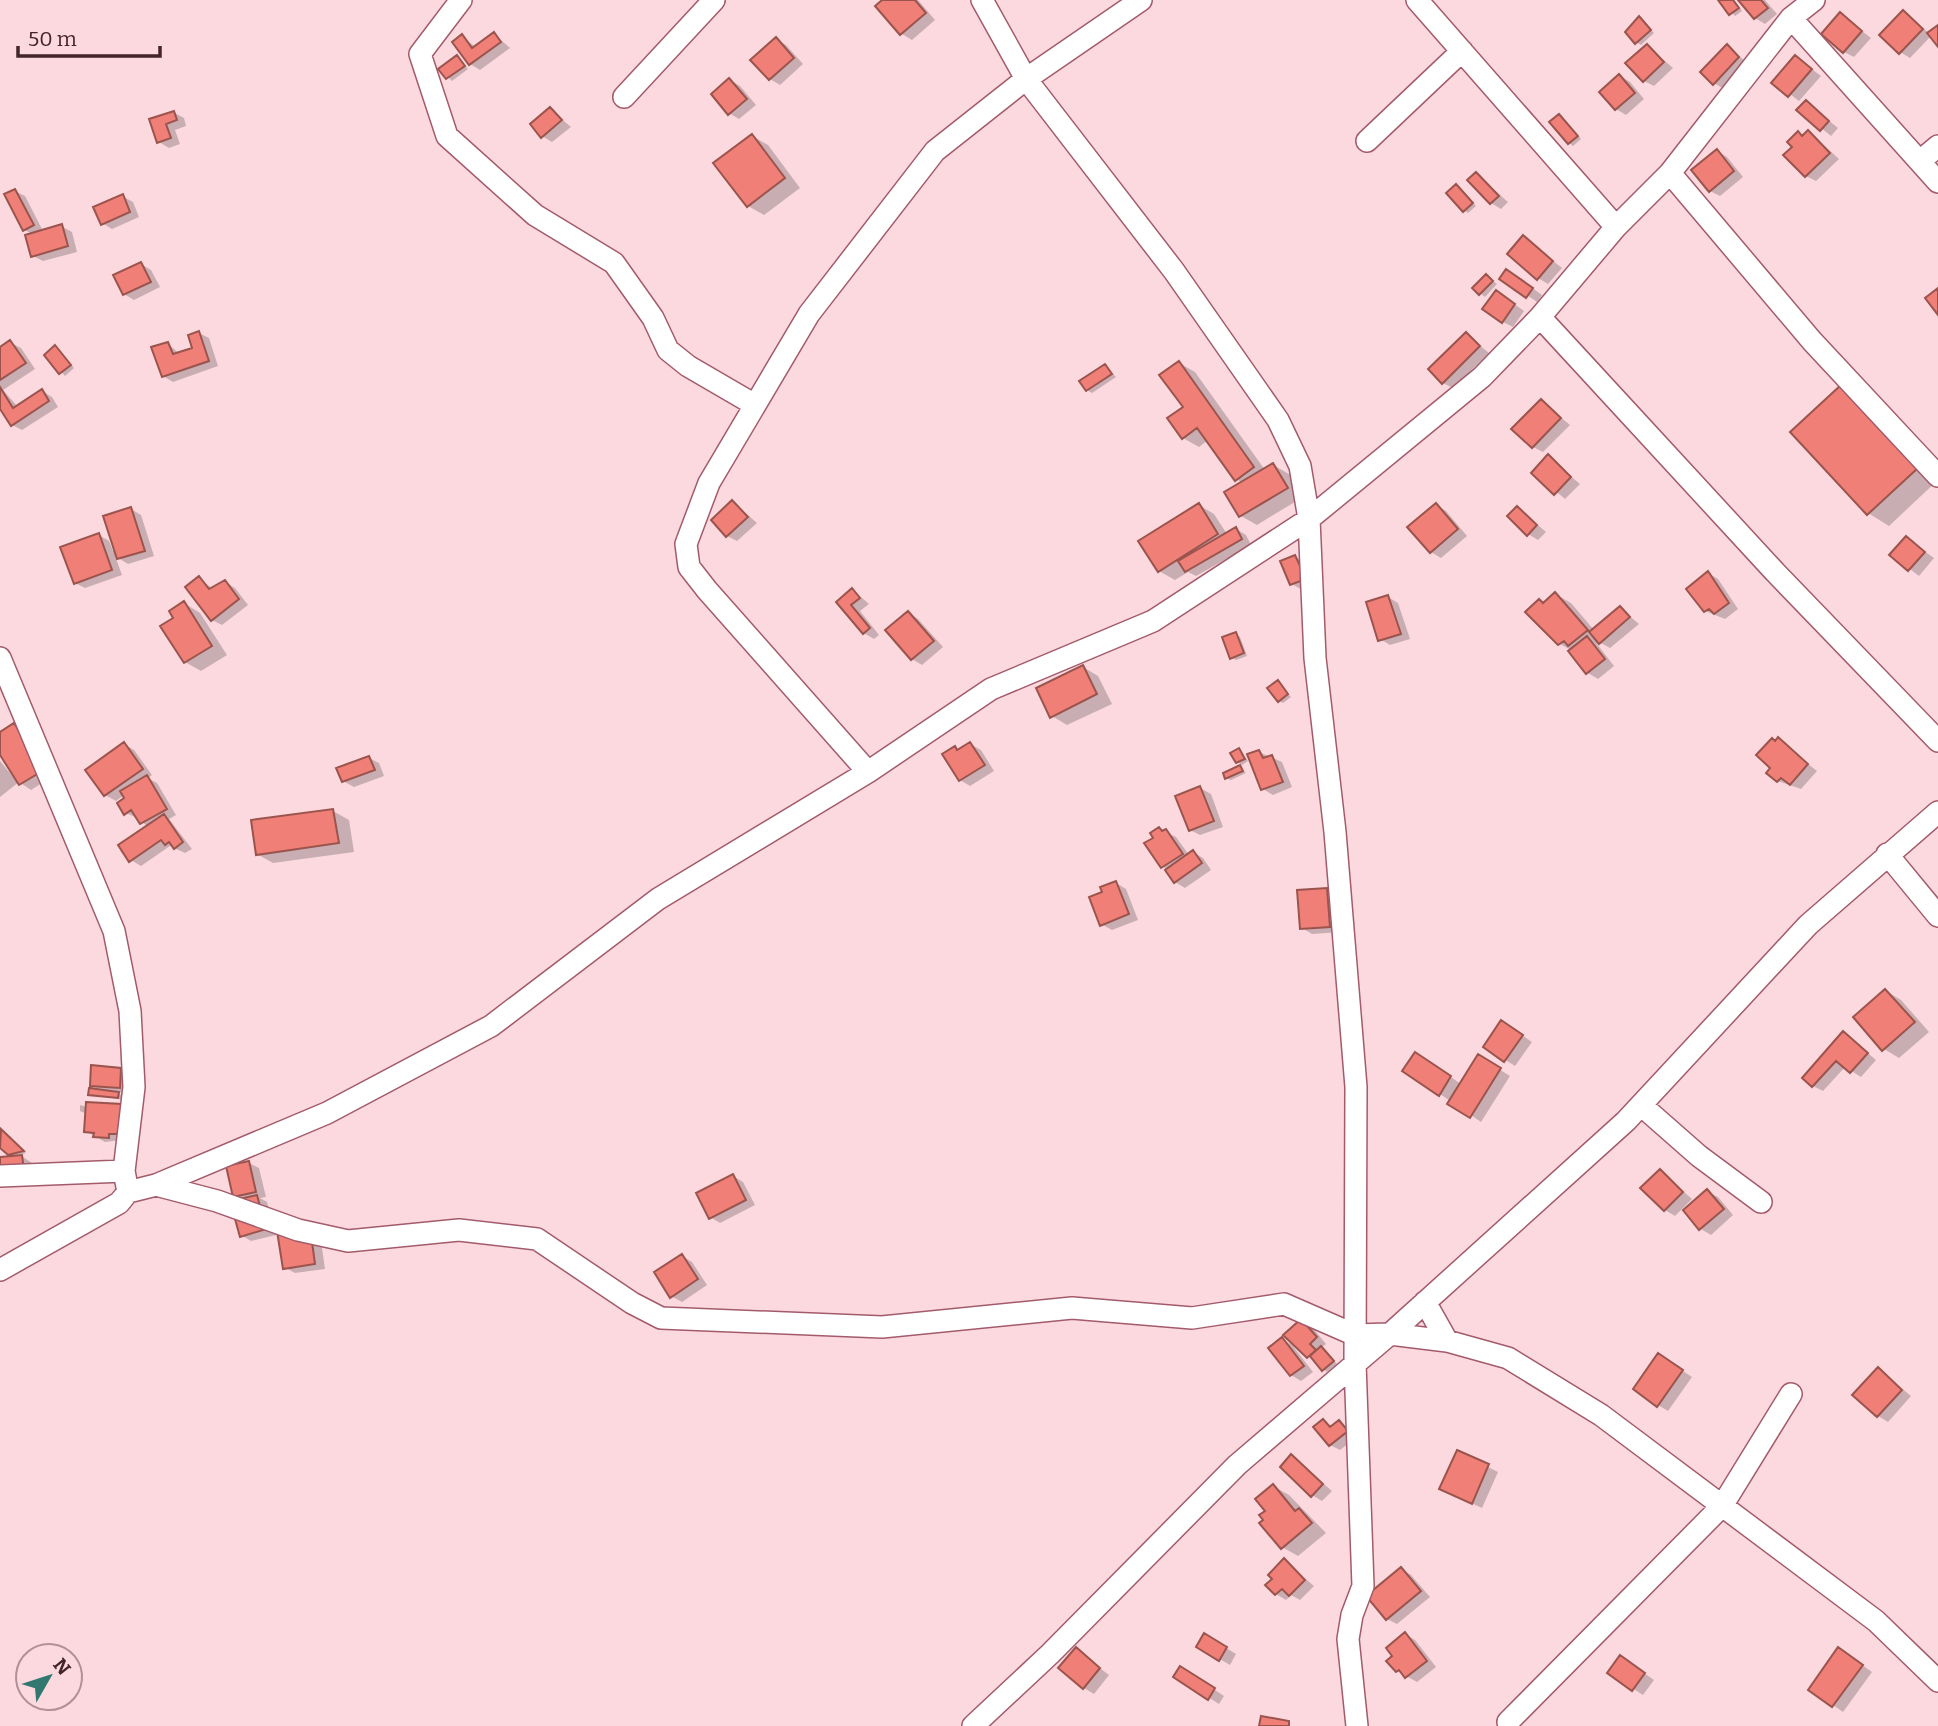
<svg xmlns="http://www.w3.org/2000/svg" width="1938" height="1726" font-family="Bitter,serif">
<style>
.shadow{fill:#0003}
.building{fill:#f08077;stroke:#9b544d;stroke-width:2}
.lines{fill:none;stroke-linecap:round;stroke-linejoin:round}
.minor-casing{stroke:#a35b6b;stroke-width:24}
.minor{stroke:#fff;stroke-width:21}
</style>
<rect width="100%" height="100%" fill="#fbd9df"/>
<!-- shadow -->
<path class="shadow" d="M887 0H918L935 20 912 40 902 34 878 6Z
M1720 0H1734L1742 11 1735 16Z
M1741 0H1765L1777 14 1765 24 1755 18Z
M1904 12 1930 34 1938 27V44L1931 36 1910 58 1900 52Z
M1840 14 1871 38 1854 57 1844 52Z
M1640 18 1654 33 1641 45 1636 42Z
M494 34 510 48 480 70 470 64 462 37 476 47Z
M776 39 786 45 803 64 780 85 770 79Z
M1647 46 1673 68 1654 86 1644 81Z
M1727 47 1748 63 1724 89 1714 83Z
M457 57 468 69 452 81 440 69Z
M1796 57 1821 76 1799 101 1774 82Z
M1620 76 1630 82 1644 99 1626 115 1616 109Z
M730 80 740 86 756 105 739 119 729 113Z
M1806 102 1838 128 1831 136 1799 110Z
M550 109 571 127 552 142 542 136Z
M173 112 184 118 186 126 175 130 180 144 169 148 159 142 151 120Z
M1559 116 1581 139 1573 146 1569 143Z
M1809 132 1839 159 1816 181 1806 176 1794 147 1798 133 1804 137Z
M752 136 768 145 800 188 764 215 748 206Z
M1717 151 1727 157 1743 177 1720 196 1710 191Z
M1476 174 1508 202 1501 209 1491 203Z
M1456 186 1476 206 1468 213 1464 210Z
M15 191 25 196 43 231 61 226 72 232 77 252 43 261 33 256V234L24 230Z
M122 196 133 202 139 217 112 229 102 223Z
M1523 237 1562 268 1548 284 1538 278Z
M141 264 151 270 160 287 134 300 124 294Z
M1486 276 1497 284 1485 297 1474 288Z
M1517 277 1542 295 1537 302 1502 278Z
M1506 298 1524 311 1513 327 1503 322Z
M199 333 209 338 218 366 173 382 163 376 168 344 180 354 194 349Z
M1466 334 1489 353 1453 388 1443 383Z
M11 343 21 348 35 369 3 390 18 407 42 391 52 397 58 407 22 430 12 425 0 406V349Z
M55 347 74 368 65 376 46 355Z
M1179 363 1195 372 1265 470 1273 465 1289 474 1303 497 1257 525 1241 516 1243 483 1236 479 1208 440 1199 447 1183 438 1185 408Z
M1105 366 1116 377 1092 393 1087 390 1082 382Z
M1841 387 1938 480 1889 526 1868 513Z
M1541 401 1570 425 1543 452 1533 447Z
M1548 457 1580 484 1565 499 1533 472Z
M733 502 757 523 737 541 727 536Z
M1199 505 1214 514 1227 534 1236 529 1246 535 1251 545 1196 576 1188 572 1175 580 1159 571Z
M1436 505 1446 511 1467 536 1441 558 1431 552Z
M1518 508 1546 532 1538 540 1528 534Z
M131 509 141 515 154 556 128 564 115 556 122 575 85 588 75 583 99 535 109 541 113 551 116 550Z
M1906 538 1934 558 1919 576 1892 555Z
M1295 557 1305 562 1302 590 1292 584Z
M1708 573 1718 579 1738 609 1725 619 1705 611Z
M199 578 213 589 225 582 235 588 248 605 222 625 212 620Z
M853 590 869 604 860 611 879 635 874 639 864 633 838 602Z
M1555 594 1571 603 1594 630 1620 608 1639 624 1610 648 1599 642 1597 644 1614 666 1598 679 1588 673 1571 650 1560 644 1544 604Z
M1388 597 1398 603 1410 639 1390 645 1380 639Z
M184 603 200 613 227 655 201 671 185 662 176 618Z
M908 613 918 619 943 647 922 665 912 659Z
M1236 634 1240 637 1247 656 1236 660 1232 658Z
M1083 667 1098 676 1112 704 1067 725 1052 716Z
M1278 682 1291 697 1283 703 1279 701Z
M14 725 24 731 53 776 31 790 19 782 0 797V761L14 778 16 777 0 751V734Z
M1778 740 1817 771 1801 789 1778 781 1773 768Z
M124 744 134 750 152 775 148 778 157 783 176 815 169 819 192 849 185 853 170 846 141 866 131 860 148 827 138 818 125 813 124 795 116 801 105 795Z
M970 744 981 750 994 771 970 786 960 780 955 748 960 751Z
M1239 750 1248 761 1242 765 1238 762Z
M1259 752 1282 762 1292 787 1273 795 1263 789Z
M369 758 379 763 384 776 354 787 343 781Z
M1240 767 1246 773 1231 780 1226 778Z
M1200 788 1211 794 1223 827 1200 835 1190 830Z
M333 811 349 820 354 852 273 863 257 854Z
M1159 829 1176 837 1189 855 1193 852 1203 858 1211 870 1185 888 1175 882 1147 844 1155 838Z
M1116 883 1126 889 1138 920 1112 930 1101 924 1105 892Z
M1327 890 1337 895 1340 932 1312 934 1302 928Z
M1886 991 1901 1000 1929 1032 1899 1058 1884 1049Z
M1512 1028 1532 1042 1515 1066 1485 1047Z
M1844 1033 1876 1060 1861 1077 1845 1067 1823 1091 1813 1086Z
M1478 1056 1510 1076 1481 1122 1440 1094 1426 1060 1461 1084Z
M121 1070 131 1075 130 1093 115 1092 123 1096V1100L90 1094 103 1092 92 1085Z
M80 1105 87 1107 130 1139 105 1142 86 1131 87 1114 80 1111Z
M1 1132 26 1153 20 1155 32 1163 34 1175 0 1159 15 1158 0 1146Z
M249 1163 259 1168 266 1197 260 1198 267 1202 276 1235 251 1241 241 1235 235 1196Z
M1660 1171 1692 1199 1675 1216 1665 1210Z
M733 1176 743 1182 755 1205 720 1223 710 1217Z
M1707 1192 1718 1197 1733 1215 1711 1235 1701 1229 1685 1211Z
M320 1234 325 1269 295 1273 284 1267Z
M682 1256 692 1262 707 1285 682 1302 671 1296Z
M1301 1321 1312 1327 1326 1344 1321 1348 1337 1364 1327 1372 1308 1356Z
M1282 1339 1292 1345 1313 1372 1301 1381 1291 1375Z
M1668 1361 1692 1377 1668 1411 1658 1405Z
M1878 1369 1911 1396 1888 1422 1878 1416Z
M1323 1421 1333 1427 1339 1422 1357 1437 1340 1450 1330 1445Z
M1458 1452 1498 1472 1482 1508 1451 1494Z
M1291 1456 1332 1491 1322 1501 1312 1495Z
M1273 1486 1289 1495 1326 1533 1298 1556 1282 1547 1267 1511Z
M1284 1561 1314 1586 1300 1600 1291 1595 1286 1600 1276 1594 1274 1579Z
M1401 1569 1411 1575 1430 1597 1397 1624 1387 1619Z
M1405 1634 1415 1640 1436 1667 1417 1682 1397 1671 1395 1657Z
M1205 1635 1236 1654 1230 1665 1198 1646Z
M1076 1650 1109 1675 1094 1694 1084 1688Z
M1848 1655 1872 1672 1843 1712 1810 1689Z
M1630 1663 1654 1680 1643 1695 1609 1673Z
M1191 1674 1224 1696 1219 1704 1176 1677Z"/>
<!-- building -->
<path class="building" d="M882 0H915L926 13 900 35 875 6Z
M1718 0H1733L1739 8 1729 15Z
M1738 0H1761L1768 8 1754 19Z
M1903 10 1923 29 1899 54 1879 35Z
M1840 12 1862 31 1843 53 1821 34Z
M1639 16 1651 30 1635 44 1625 32Z
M1938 25V47L1927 33Z
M494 32 501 42 469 65 452 42 462 34 472 48Z
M776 37 794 58 769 80 750 60Z
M1647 44 1664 62 1643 82 1625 63Z
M1727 44 1739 57 1713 85 1700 72Z
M457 55 465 66 446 79 438 69Z
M1795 55 1812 69 1788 97 1771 83Z
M1619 74 1635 93 1615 110 1599 92Z
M729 78 747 99 728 115 711 94Z
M1806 100 1829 121 1820 131 1796 110Z
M550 107 562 120 541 138 530 124Z
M174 111 177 120 166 124 171 138 157 143 149 119Z
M1559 114 1578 136 1568 144 1549 122Z
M1808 130 1830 153 1805 177 1783 155 1792 147 1787 142 1798 131 1802 136Z
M752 134 785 178 747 207 713 163Z
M1717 149 1734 171 1709 192 1691 170Z
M1476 172 1499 196 1490 204 1467 180Z
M1456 184 1473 203 1463 212 1446 193Z
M15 189 34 225 23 231 4 194Z
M123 194 130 212 101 225 93 207Z
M62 224 68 246 31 257 25 235Z
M1523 235 1553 261 1537 280 1507 254Z
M141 262 151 282 123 295 113 275Z
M1506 269 1533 288 1526 298 1499 279Z
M1486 274 1493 281 1479 295 1472 288Z
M1938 288V315L1925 298Z
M1496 290 1515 304 1502 323 1482 309Z
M199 331 209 361 162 377 151 347 168 342 173 354 192 348 188 335Z
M1466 332 1480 346 1442 384 1428 369Z
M10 340 26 363 0 380V347Z
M55 345 71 365 59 374 44 355Z
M1179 361 1254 467 1235 481 1197 428 1182 439 1167 418 1183 407 1159 375Z
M1105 364 1112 374 1086 391 1079 381Z
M1841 385 1918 468 1867 515 1790 432Z
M0 387 13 408 42 389 49 401 11 426 0 409Z
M1541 399 1561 418 1532 448 1511 429Z
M1548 454 1571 477 1554 495 1531 473Z
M1273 463 1288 488 1239 517 1224 492Z
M732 500 748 517 726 537 711 520Z
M1199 503 1218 534 1158 572 1138 541Z
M1436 503 1458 529 1430 553 1407 527Z
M1517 506 1537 525 1527 536 1507 516Z
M131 507 145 551 117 559 103 516Z
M1236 527 1242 539 1185 572 1178 561Z
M99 533 112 570 74 584 60 547Z
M1906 536 1925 552 1908 571 1889 555Z
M1295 555 1306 579 1290 585 1280 561Z
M1708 571 1729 603 1714 614 1709 609 1704 612 1686 589Z
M199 576 209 589 225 580 239 599 211 621 185 587Z
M852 588 860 598 851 605 870 628 863 634 836 602Z
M1555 592 1588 630 1568 646 1564 641 1558 645 1525 612 1539 599 1543 603Z
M1388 595 1401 634 1378 641 1366 602Z
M184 601 212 646 184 663 160 626 173 618 169 611Z
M1620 606 1630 617 1599 644 1589 632Z
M908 611 934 641 911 660 885 630Z
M1236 632 1244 653 1230 659 1222 637Z
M1587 636 1605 659 1586 674 1568 651Z
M1083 665 1097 694 1050 718 1036 688Z
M1278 680 1288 694 1278 702 1267 688Z
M14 723 44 770 19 785 0 755V732Z
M1778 737 1808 764 1790 785 1781 778 1777 782 1766 773 1770 768 1756 755 1772 738 1775 741Z
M124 742 143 769 104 796 85 770Z
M970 742 985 765 959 781 942 754 955 746 957 750Z
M1239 748 1245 759 1236 763 1230 753Z
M1259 750 1263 758 1272 755 1283 782 1261 790 1247 754Z
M369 756 375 770 342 782 336 768Z
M1240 765 1243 771 1225 779 1223 773Z
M147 775 167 809 140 824 131 810 124 815 117 803 124 798 120 791Z
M1200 786 1214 821 1189 831 1175 796Z
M333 809 339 843 256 855 251 820Z
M164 814 183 842 174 849 169 842 165 845 161 840 129 862 118 845Z
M1159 827 1162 831 1166 829 1183 854 1161 868 1144 843 1153 838 1150 833Z
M1193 850 1202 863 1174 883 1165 870Z
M1116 881 1129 914 1100 926 1089 897 1102 892 1100 887Z
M1327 888 1330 927 1300 929 1297 890Z
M1885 989 1915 1022 1882 1051 1853 1017Z
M1501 1020 1523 1035 1504 1062 1483 1047Z
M1843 1031 1868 1053 1850 1073 1836 1061 1812 1087 1802 1078Z
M1415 1052 1451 1076 1439 1096 1402 1071Z
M1478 1054 1501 1068 1470 1118 1447 1104Z
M91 1065 121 1068 120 1088 90 1086Z
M89 1088 119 1092 118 1098 88 1095Z
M86 1102 122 1104 120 1134H109V1138L93 1137 94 1133 84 1132Z
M1 1129 24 1151 8 1155 0 1148Z
M22 1155 24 1170 0 1173V1157Z
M249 1161 256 1192 233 1197 226 1166Z
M1660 1169 1683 1192 1664 1211 1640 1188Z
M733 1174 746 1200 709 1219 696 1193Z
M1707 1189 1724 1209 1699 1230 1683 1210Z
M257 1195 266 1229 240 1237 230 1201Z
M310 1227 315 1264 283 1269 277 1231Z
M682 1254 698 1279 670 1298 654 1272Z
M1301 1319 1317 1337 1310 1344 1316 1350 1307 1358 1283 1335Z
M1282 1337 1304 1366 1290 1376 1268 1348Z
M1321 1346 1334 1361 1322 1371 1310 1356Z
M1658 1353 1683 1370 1657 1407 1633 1389Z
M1878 1367 1902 1390 1877 1417 1852 1395Z
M1323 1419 1330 1427 1339 1420 1348 1431 1329 1446 1313 1427Z
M1457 1450 1489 1464 1472 1504 1439 1489Z
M1291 1454 1323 1484 1311 1497 1280 1467Z
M1273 1484 1295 1511 1299 1508 1312 1523 1281 1549 1259 1523 1263 1520 1259 1515 1265 1511 1255 1499Z
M1284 1558 1305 1580 1289 1596 1282 1589 1275 1595 1265 1585 1272 1579 1268 1575Z
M1401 1567 1421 1591 1386 1620 1366 1596Z
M1405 1632 1427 1661 1405 1678 1399 1670 1396 1672 1386 1661 1392 1656 1386 1648Z
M1204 1633 1227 1647 1219 1661 1196 1647Z
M1076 1647 1100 1668 1083 1689 1058 1668Z
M1838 1647 1863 1665 1832 1707 1808 1690Z
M1620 1655 1645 1673 1632 1691 1607 1673Z
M1180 1666 1215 1688 1208 1700 1173 1677Z
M1261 1716 1289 1721V1726H1259Z"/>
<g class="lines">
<!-- minor casing -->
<g class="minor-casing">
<path id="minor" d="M461 0 420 54 447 136 535 215 614 263 653 318 668 350 688 366 755 405
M982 0 1026 79 1174 271 1278 420 1300 466 1309 519 1315 658 1335 832 1356 1087 1355 1363 1363 1586 1352 1615 1348 1639 1357 1726
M1417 0 1616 227
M1791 18 1938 182
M624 97 714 0
M1367 141 1462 51
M1920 161 1938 146
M1670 173 1812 341 1938 476
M1540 317 1775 572 1938 741
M0 658 114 931 130 1011 134 1087 124 1171 128 1192
M868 772 707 590 689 567 686 544 709 483 809 314 935 151 1026 79 1141 0
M1887 854 1938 916
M1641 1105 1699 1156 1761 1202
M0 1176 124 1171
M156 1185 217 1201 298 1230 348 1241 459 1230 537 1239 632 1303 661 1318 882 1327 1072 1308 1192 1318 1284 1304 1355 1335 1390 1334 1447 1341 1508 1358 1601 1415 1876 1621 1938 1681
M0 1270 119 1203 128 1192 156 1185 327 1113 491 1026 658 899 868 772 991 689 1153 621 1309 519 1482 377 1540 317 1616 227 1670 173 1791 18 1814 0
M1425 1302 1447 1341
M1508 1722 1722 1506 1791 1394
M973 1726 1050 1654 1237 1465 1390 1334 1626 1121 1808 925 1938 812"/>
</g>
<!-- minor -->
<use href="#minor" class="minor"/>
</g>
<!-- north arrow -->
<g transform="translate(49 1677) rotate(51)"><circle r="33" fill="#fbd9df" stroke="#b19197" stroke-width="2"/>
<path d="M0-5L12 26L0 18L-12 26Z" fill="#317871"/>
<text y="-10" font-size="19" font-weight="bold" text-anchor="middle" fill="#43242b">N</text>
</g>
<!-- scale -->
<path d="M18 46v10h142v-10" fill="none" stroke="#43242b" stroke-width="3.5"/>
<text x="28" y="46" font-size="21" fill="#43242b" stroke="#fbd9df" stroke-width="5" paint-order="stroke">50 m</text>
</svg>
